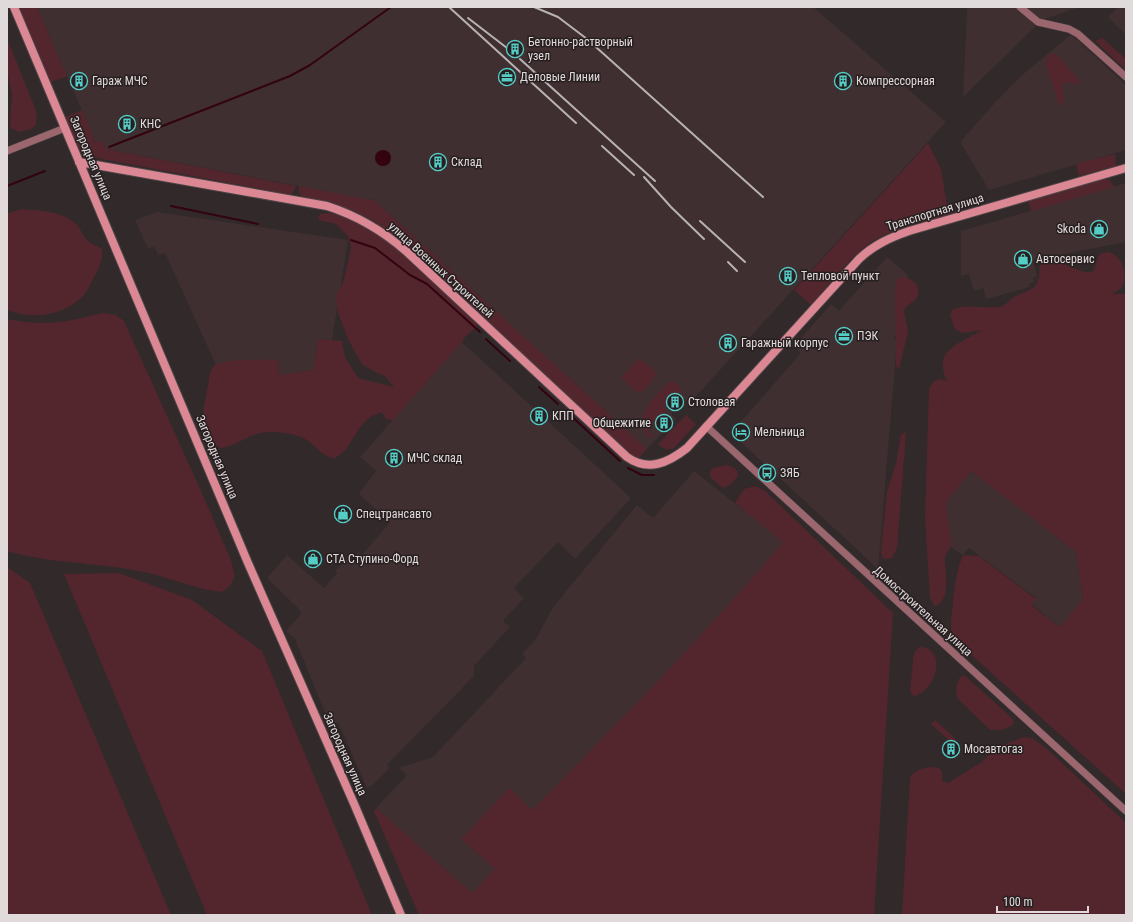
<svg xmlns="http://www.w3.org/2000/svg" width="1133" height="922" font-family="'Roboto Condensed',sans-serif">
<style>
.built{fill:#3f2f31}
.green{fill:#53262e}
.water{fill:#330310}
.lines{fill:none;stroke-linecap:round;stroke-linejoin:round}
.stream{stroke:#330310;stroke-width:2}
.street-casing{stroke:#4d4546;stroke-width:8}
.secondary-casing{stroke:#4d4546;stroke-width:10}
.street{stroke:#9c666e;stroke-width:7}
.secondary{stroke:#dc8794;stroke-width:8}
.rail{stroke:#b8b2b3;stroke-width:2}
.labels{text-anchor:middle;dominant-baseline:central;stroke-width:3;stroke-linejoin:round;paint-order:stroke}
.poi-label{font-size:12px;fill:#e0dadb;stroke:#271f20;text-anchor:start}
.street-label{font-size:12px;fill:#e0dadb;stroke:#271f20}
</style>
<rect width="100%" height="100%" fill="#31292a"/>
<!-- built -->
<path class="built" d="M37 7H813L946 122 690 403 685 399 681 404 671 414 676 419 647 449 373 199 371 200 106 149 102 140 96 143Z
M967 7H1018L1036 26 963 97Z
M1022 7H1081L1038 21Z
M1118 7H1126V35L1108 17Z
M1069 36H1073L1126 85V150L989 190 960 142 990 108 1021 76Z
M1126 183V242L1033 260 1037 276 1033 278 1034 282 1029 284 1030 287 986 299 983 288 974 291 969 274 961 276V231Z
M157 212 348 240 332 340 318 339 313 370 279 375 278 360 235 361 216 365 165 253 158 255 154 246 148 249 135 220Z
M887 257 908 275 896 336 894 337 897 342 878 569 731 433 801 353 794 346 831 304 839 311Z
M462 342 631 498 575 559 558 542 514 588 524 598 503 621 510 627 474 666V676L387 765 390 768 373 785 367 788 338 722 330 725 295 639 286 631 301 614 298 608 267 578 287 555 324 588 337 573 335 571 347 559 350 562 358 552 362 555 390 522 359 494 376 471 360 457Z
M694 471 784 542 744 589 654 687 532 810 509 788 461 839 495 869 472 893 376 808 407 775 399 768 433 757 526 658 522 654 536 639 553 607 637 505 653 518Z
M971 471 1076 552 1083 599 1060 627 1031 604 1036 598 969 548 963 555 950 547 946 503Z"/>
<!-- green -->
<path class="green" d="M19 7H37L67 76 51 82Z
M7 38 37 113 36 125 31 129 19 132 11 128 10 123 12 95 7 71Z
M1102 38 1126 59V70L1095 41Z
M1052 53 1056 54 1080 81 1077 85 1067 82 1062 85 1064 102 1061 106 1059 105 1046 65 1047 56Z
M82 110 96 143 102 140 106 149 296 186 292 194H288L86 156 80 152 65 117Z
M928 143 941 169 947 205 956 212C932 220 904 225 882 236 855 249 831 283 811 305L794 290Z
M1115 154 1116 166 1079 176 1076 164Z
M1104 179 1110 180 1114 187 1031 211 1028 201Z
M299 186 371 200 373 199 647 449 637 460 630 455 389 232 372 220 354 211 301 196 299 193Z
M21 209C38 210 62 211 75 223 81 228 82 235 87 240 92 245 98 245 102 250 103 260 98 270 93 279 90 284 88 290 84 295 64 316 33 320 7 310V214Z
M329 213C378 220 438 287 475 320L477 326 465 337 462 342 393 420 386 419 382 412C353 421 356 447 335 458 323 458 316 445 305 439 296 434 283 432 272 432 249 431 237 448 220 448 197 430 203 410 208 386 209 380 209 370 214 366 224 358 264 360 278 360L279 375 313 370 318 339 342 341 345 357 358 378 394 387 385 376 373 371 362 364 349 341 338 313 336 296 344 280 351 248 350 242 348 236 336 224 318 220 320 214Z
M1107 252C1122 254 1129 275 1122 287 1119 290 1116 292 1112 294H1126V794L957 642C954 637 951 633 951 628 951 614 956 563 964 555L979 556 1036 599 1031 605 1060 627 1083 599 1076 552 971 471 946 503C947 512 952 540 950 547 949 551 945 553 945 558 945 571 952 602 934 606L930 597 925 517 929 388 934 381 941 379 947 381C932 349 960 344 982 330L962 333 955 329 950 315 952 310C967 303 982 309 998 307 1006 307 1009 299 1016 296 1024 292 1035 290 1038 281 1040 276 1039 270 1040 265 1061 254 1085 279 1093 271 1097 266 1096 259 1100 254Z
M900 277C912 277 925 287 915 300 911 304 905 305 904 311L908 332 899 369 896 366 895 289 896 281Z
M102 313 116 315 124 321 201 491 231 560 235 577 230 586 222 592C193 589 167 576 139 571 94 562 52 564 7 551V319C43 327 67 322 102 313Z
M639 358 653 369 656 375 646 389 640 392 635 391 621 378Z
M673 381 680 387 681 390 678 395 676 393 663 406 667 410 648 431 653 436 650 439C628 419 656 397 669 382Z
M686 415 696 424 673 449C666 450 663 449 658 444Z
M905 432 906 434 897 548 892 558 884 559 882 557 881 550 887 492 896 463 901 435Z
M726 465C733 467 738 468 738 476L731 484 723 488 710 477V472L713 468Z
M755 486 765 491 893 613 874 915H419L374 811 376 808 472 893 495 869 461 839 509 788 532 810C618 723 704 636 783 542L735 503 744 489Z
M7 567 30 583 171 915H7Z
M119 573 192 600 262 651 372 915H207L64 574Z
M919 647C947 646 938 689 915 696L912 695 910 690 914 653Z
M964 675 1012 718 1014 721 1013 725 1002 730H990L958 699C955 693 956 684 960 677Z
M935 720 956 739 952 743 931 724Z
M1025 737 1032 738 1045 747 1126 823V915H902L910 778 912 774 921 769 928 767 939 768 942 772V781L948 783 982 762 996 747Z"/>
<!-- water -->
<path class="water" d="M375 158a8 8 0 1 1 16 0a8 8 0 1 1-16 0Z"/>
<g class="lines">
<!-- stream -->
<path class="stream" d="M109 147 290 76 310 65 391 7
M7 186 45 171
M171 206 258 224
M351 240 375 248 410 275 427 284 480 332
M486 339 510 361
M539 387 558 404
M569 414 620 461
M628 468 642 475H654"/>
<!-- street casing -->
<g class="street-casing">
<path id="street" d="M1020 7 1038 22 1069 29 1078 34 1126 77
M7 151 65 128
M706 426 1126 811"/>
</g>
<!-- secondary casing -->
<g class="secondary-casing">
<path id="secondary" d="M14 7 248 563 355 806 401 915
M79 162 327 206C358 216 382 230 407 252L627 457C648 472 668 463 687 448L859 259C874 245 889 238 909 231L1126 168"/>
</g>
<!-- street -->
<use href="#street" class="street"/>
<!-- secondary -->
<use href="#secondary" class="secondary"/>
<!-- rail -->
<path class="rail" d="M449 7 576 123
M534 7 558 17 587 39 763 197
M468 18 507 48
M520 59 655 181
M602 146 634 175
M644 177 671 207 704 239
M700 221 745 262
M728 262 737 271"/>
</g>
<!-- icons -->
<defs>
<g id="building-ring" transform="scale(0.9)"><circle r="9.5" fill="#271f20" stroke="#54cdc7" stroke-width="1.5"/><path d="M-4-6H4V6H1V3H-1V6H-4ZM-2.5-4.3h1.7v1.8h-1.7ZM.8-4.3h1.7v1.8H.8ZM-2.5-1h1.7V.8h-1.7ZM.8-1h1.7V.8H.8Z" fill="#54cdc7"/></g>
<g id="office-ring" transform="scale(0.9)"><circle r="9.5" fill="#271f20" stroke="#54cdc7" stroke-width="1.5"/><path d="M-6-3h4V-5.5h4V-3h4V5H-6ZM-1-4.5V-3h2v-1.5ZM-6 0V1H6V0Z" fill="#54cdc7"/></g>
<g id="shop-ring" transform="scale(0.9)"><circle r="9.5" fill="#271f20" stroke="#54cdc7" stroke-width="1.5"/><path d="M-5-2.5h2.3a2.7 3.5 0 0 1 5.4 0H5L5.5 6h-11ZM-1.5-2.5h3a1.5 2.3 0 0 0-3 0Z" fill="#54cdc7"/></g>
<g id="hotel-ring" transform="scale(0.9)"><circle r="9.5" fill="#271f20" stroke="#54cdc7" stroke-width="1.5"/><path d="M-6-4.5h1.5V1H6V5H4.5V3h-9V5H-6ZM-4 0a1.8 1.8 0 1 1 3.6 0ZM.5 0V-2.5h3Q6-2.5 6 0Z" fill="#54cdc7"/></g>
<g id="bus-ring" transform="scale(0.9)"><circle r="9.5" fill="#271f20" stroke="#54cdc7" stroke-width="1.5"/><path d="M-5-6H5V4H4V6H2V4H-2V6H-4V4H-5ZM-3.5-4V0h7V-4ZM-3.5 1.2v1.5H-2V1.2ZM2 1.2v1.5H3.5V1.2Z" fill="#54cdc7"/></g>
</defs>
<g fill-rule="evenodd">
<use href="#building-ring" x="515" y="49"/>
<use href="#office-ring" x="507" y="77"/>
<use href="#building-ring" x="79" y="81"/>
<use href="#building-ring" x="843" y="81"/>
<use href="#building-ring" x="127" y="124"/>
<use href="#building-ring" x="438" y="162"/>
<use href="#shop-ring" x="1099" y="229"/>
<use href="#shop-ring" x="1023" y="259"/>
<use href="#building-ring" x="788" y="276"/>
<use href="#office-ring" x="844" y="336"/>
<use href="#building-ring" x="728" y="343"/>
<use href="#building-ring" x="675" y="402"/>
<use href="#building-ring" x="539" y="416"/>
<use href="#building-ring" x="664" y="423"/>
<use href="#hotel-ring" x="741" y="432"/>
<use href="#building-ring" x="394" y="458"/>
<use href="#bus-ring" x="767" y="473"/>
<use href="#shop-ring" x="343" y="514"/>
<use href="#shop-ring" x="313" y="559"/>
<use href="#building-ring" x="951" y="749"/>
</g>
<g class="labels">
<!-- poi labels -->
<g class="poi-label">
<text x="528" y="42">Бетонно-растворный<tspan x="528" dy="14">узел</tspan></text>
<text x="520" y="77">Деловые Линии</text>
<text x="92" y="81">Гараж МЧС</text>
<text x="856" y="81">Компрессорная</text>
<text x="140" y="124">КНС</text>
<text x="451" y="162">Склад</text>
<text x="1086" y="229" text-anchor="end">Skoda</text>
<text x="1036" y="259">Автосервис</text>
<text x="801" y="276">Тепловой пункт</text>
<text x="857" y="336">ПЭК</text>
<text x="741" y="343">Гаражный корпус</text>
<text x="688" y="402">Столовая</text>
<text x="552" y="416">КПП</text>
<text x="651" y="423" text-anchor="end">Общежитие</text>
<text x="754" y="432">Мельница</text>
<text x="407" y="458">МЧС склад</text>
<text x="780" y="473">ЗЯБ</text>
<text x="356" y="514">Спецтрансавто</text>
<text x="326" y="559">СТА Ступино-Форд</text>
<text x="964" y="749">Мосавтогаз</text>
</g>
<!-- street labels -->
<g class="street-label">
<text transform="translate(91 158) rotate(67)">Загородная улица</text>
<text transform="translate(935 212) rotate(-17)">Транспортная улица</text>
<text transform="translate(441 270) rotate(42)">улица Военных Строителей</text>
<text transform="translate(217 457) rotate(67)">Загородная улица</text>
<text transform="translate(923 611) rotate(42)">Домостроительная улица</text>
<text transform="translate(345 754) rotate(66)">Загородная улица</text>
</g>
</g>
<!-- border -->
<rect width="1133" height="922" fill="none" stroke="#e0dadb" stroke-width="16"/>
<!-- scale -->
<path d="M997 906v6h91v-6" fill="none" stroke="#e0dadb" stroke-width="2"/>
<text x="1003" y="906" font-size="12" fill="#e0dadb" stroke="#271f20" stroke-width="3" paint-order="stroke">100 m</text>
</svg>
